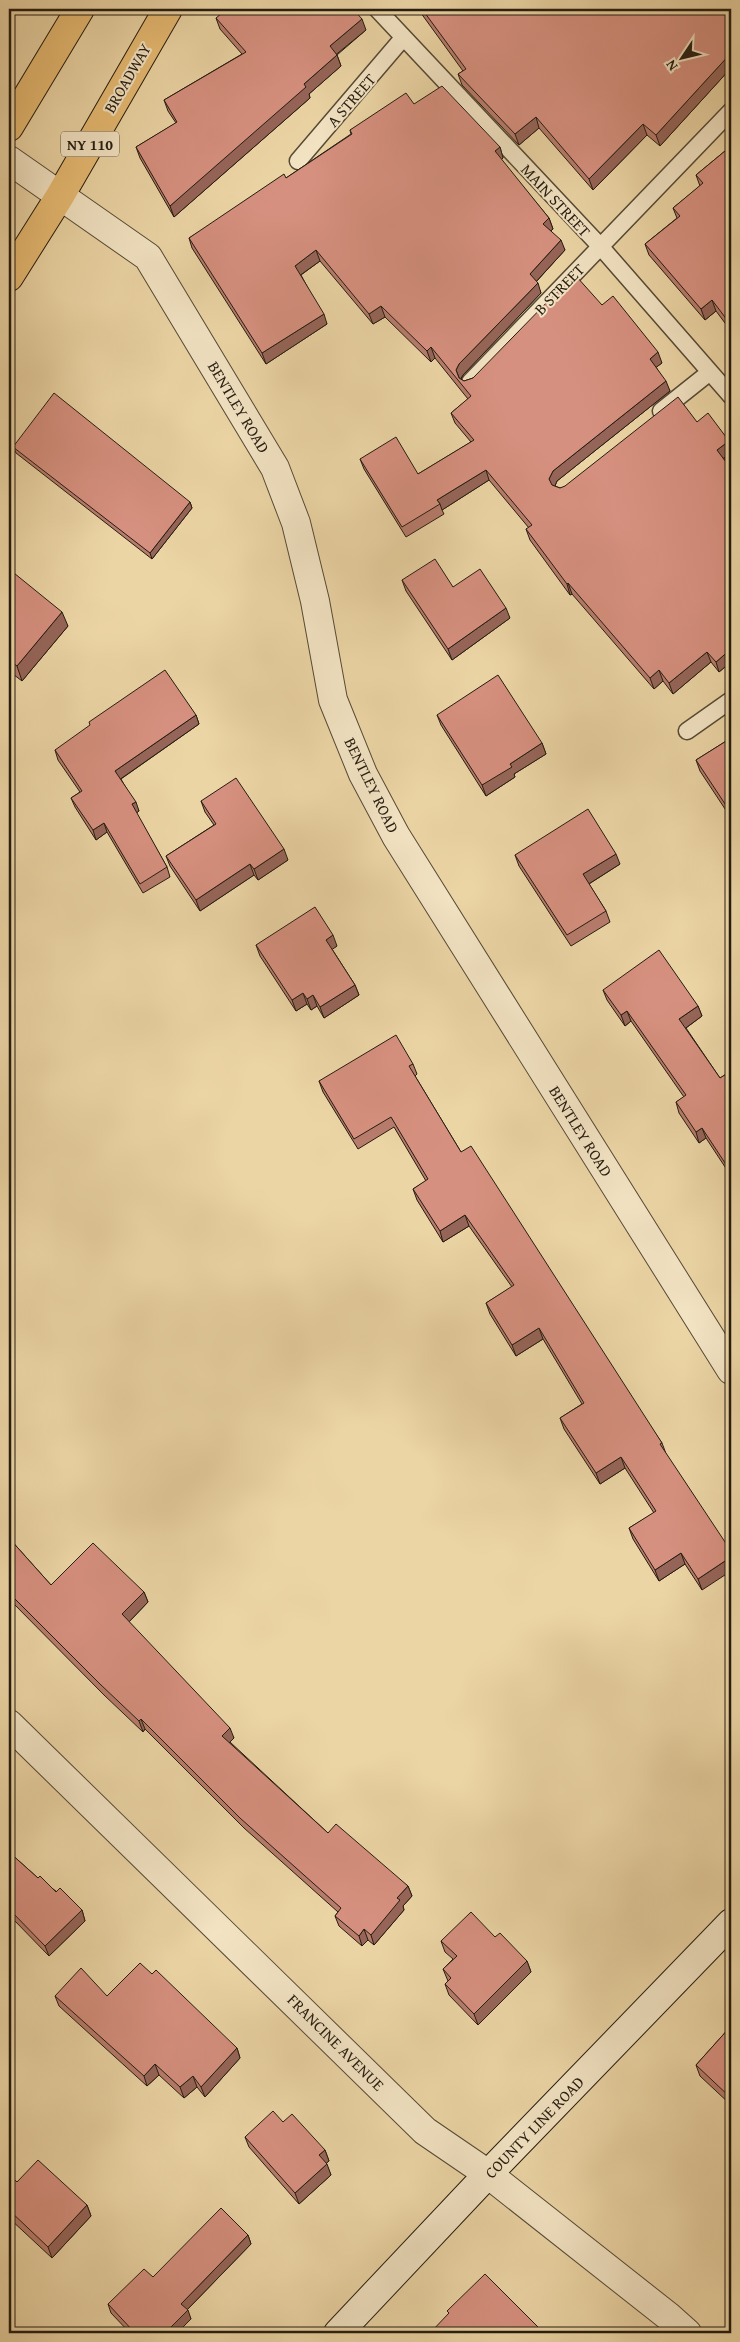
<svg xmlns="http://www.w3.org/2000/svg" width="740" height="2342" font-family="'Gentium Book Plus',serif">
<style>
.lines{fill:none;stroke-linecap:round;stroke-linejoin:round}
.lane-casing{stroke:#564a36;stroke-width:19}
.street-casing{stroke:#564a36;stroke-width:30}
.secondary-casing{stroke:#241c11;stroke-width:30}
.primary-casing{stroke:#241c11;stroke-width:30}
.lane{stroke:#f3e4c4;stroke-width:16}
.street{stroke:#f3e4c4;stroke-width:28}
.secondary{stroke:#f3e4c4;stroke-width:28}
.primary{stroke:#e6ba72;stroke-width:28}
.wall{fill:#b87c6d;stroke:#241c11}
.shaded-wall{fill:#966559;stroke:#241c11}
.building{fill:#d6907f;stroke:#241c11}
.labels{text-anchor:middle;dominant-baseline:central;stroke-width:4;stroke-linejoin:round;paint-order:stroke}
.shield{fill:#f3e4c4;stroke:#625847;stroke-width:1}
.shield-label{font-size:15px;font-weight:bold;fill:#241c11}
.street-label{font-size:16px;fill:#241c11;stroke:#f3e4c4}
</style>
<rect width="100%" height="100%" fill="#ecd5a5"/>
<filter id="stains"><feTurbulence type="fractalNoise" baseFrequency=".004" numOctaves="4"/><feColorMatrix values="0 0 0 0 .2 0 0 0 0 .09 0 0 0 0 .02 0 0 0 .5 -.17"/></filter>
<radialGradient id="worn" r=".72"><stop offset=".6" stop-color="#630" stop-opacity="0"/><stop offset="1" stop-color="#630" stop-opacity=".3"/></radialGradient>
<g class="lines">
<!-- lane casing -->
<g class="lane-casing">
<path id="lane" d="M377 9 600 246 731 396
M298 161 403 38
M470 382 731 111
M661 411 710 372
M687 731 731 700"/>
</g>
<!-- street casing -->
<g class="street-casing">
<path id="street" d="M9 160 148 257 275 468 296 523 315 601 333 700 363 774 396 836 731 1370
M9 1724 425 2131 488 2174 668 2316 687 2333"/>
</g>
<!-- secondary casing -->
<g class="secondary-casing">
<path id="secondary" d="M338 2333 488 2174 731 1923"/>
</g>
<!-- primary casing -->
<g class="primary-casing">
<path id="primary" d="M9 127 80 9
M9 277 60 196 168 9"/>
</g>
<!-- lane -->
<use href="#lane" class="lane"/>
<!-- street -->
<use href="#street" class="street"/>
<!-- secondary -->
<use href="#secondary" class="secondary"/>
<!-- primary -->
<use href="#primary" class="primary"/>
</g>
<!-- wall -->
<path class="wall" d="M418 9H731V68L660 146 647 135 593 190 539 128 519 145 462 85 458 74 463 71Z
M216 18 366 30 337 55 341 66 309 94 310 98 174 217 140 158 136 147 176 123 168 111 164 100 242 54 220 29Z
M414 104 500 147 503 158 501 160 549 218 553 229 551 231 565 250 536 282 541 293 463 375 461 379 464 381 473 378 602 305 662 363 656 367 670 391 557 481 555 486 560 488 724 458 731 469V662L719 672 711 662 673 694 663 681 654 689 572 594 570 595 530 540 526 529 529 528 489 480 442 510 444 514 406 537 364 469 360 459 418 474 471 442 455 423 451 413 468 399 435 358 431 362 385 317 373 324 320 261 301 275 327 324 266 364 192 248 189 238 286 178 351 134 350 130Z
M731 146V331L716 311 705 320 649 255 645 244 677 218 673 208 700 186 696 175Z
M13 447 190 502 192 508 152 559 16 453Z
M9 569 68 626 22 681 9 671Z
M402 580 453 587 510 618 452 660 406 591Z
M196 715 199 724 121 779 139 811 136 813 167 867 170 877 143 893 107 832 96 840 75 807 71 798 80 792 58 760 55 750Z
M437 715 542 743 546 754 514 774 515 777 486 796 441 725Z
M731 738V818L700 771 696 760Z
M201 801 288 860 258 880 254 875 200 911 170 866 166 856 214 825 205 812Z
M515 855 620 864 589 884 606 911 610 922 571 946 519 866Z
M256 945 337 946 332 949 355 985 359 995 324 1018 317 1006 311 1010 307 1004 296 1011 260 956Z
M603 990 698 1006 702 1016 686 1028 720 1078 731 1071V1176L706 1138 699 1143 679 1113 676 1102 684 1097 631 1021 625 1026 607 1000Z
M413 1064 417 1074 415 1076 461 1152 662 1443 665 1451 702 1590 685 1564 659 1581 633 1539 629 1528 654 1513 625 1468 600 1484 564 1429 560 1418 582 1404 543 1339 516 1356 490 1314 486 1303 512 1287 469 1226 443 1242 417 1200 413 1189 426 1181 394 1127 358 1149 323 1092 319 1081Z
M9 1538 51 1585 144 1592 148 1602 129 1622 234 1738 230 1742 328 1833 408 1886 412 1896 403 1906 404 1910 374 1945 368 1940 362 1946 339 1926 335 1916 338 1912 244 1828 145 1729 143 1732 104 1695 9 1599Z
M9 1852 38 1878 82 1910 85 1921 49 1956 13 1919 9 1923Z
M495 1937 527 1961 531 1972 478 2025 449 1995 445 1984 448 1981 443 1969 453 1959 445 1952 441 1941Z
M55 1996H107L237 2048 240 2058 205 2097 197 2087 184 2098 159 2075 147 2086 59 2006Z
M731 2026V2105L700 2076 696 2065Z
M283 2122 325 2150 329 2161 326 2163 331 2175 299 2204 249 2147 245 2137Z
M9 2174 17 2182 87 2205 91 2216 52 2258 9 2218Z
M248 2235 251 2244 187 2310 191 2319 177 2333H130L111 2313 108 2304 153 2277Z"/>
<!-- shaded-wall -->
<path class="shaded-wall" d="M362 19 366 30 333 57 330 46Z
M731 53V68L660 146 656 135Z
M337 55 341 66 309 94 310 98 174 217 170 206 304 84Z
M536 117 539 128 519 145 515 134Z
M643 124 647 135 593 190 589 179Z
M500 147 503 158 499 162 495 151Z
M549 218 553 229 547 234 543 224Z
M561 240 565 250 533 285 530 274Z
M316 250 320 261 299 276 295 266Z
M538 283 541 293 463 375 460 380 456 370 459 364Z
M712 300 716 311 705 320 701 309Z
M381 306 385 317 373 324 369 314Z
M324 314 327 324 266 364 262 353Z
M431 347 435 358 431 362 427 351Z
M658 352 662 363 654 369 650 359Z
M666 381 670 391 557 481 553 490 549 479 553 471Z
M729 441 731 448V453L721 460 717 450Z
M486 470 489 480 442 510 440 504 437 500Z
M190 502 192 508 152 559 150 553Z
M568 583 572 594 570 595 567 584Z
M506 608 510 618 452 660 448 649Z
M62 612 68 626 22 681 17 666Z
M731 649V662L719 672 716 662Z
M707 652 711 662 673 694 669 683Z
M659 670 663 681 654 689 650 678Z
M196 715 199 724 119 780 115 771Z
M542 743 546 754 514 774 515 777 486 796 482 785 510 764Z
M136 802 139 811 135 814 132 804Z
M104 823 107 832 96 840 93 830Z
M284 849 288 860 258 880 254 869Z
M616 854 620 864 587 885 583 874Z
M250 864 254 875 200 911 196 900Z
M333 935 337 946 330 951 326 940Z
M355 985 359 995 324 1018 320 1007Z
M303 993 307 1004 296 1011 292 1000Z
M313 995 317 1006 311 1010 307 999Z
M698 1006 702 1016 683 1030 679 1019Z
M627 1011 631 1021 625 1026 621 1015Z
M702 1128 706 1138 699 1143 696 1132Z
M465 1215 469 1226 443 1242 440 1231Z
M539 1328 543 1339 516 1356 512 1345Z
M621 1457 625 1468 600 1484 596 1473Z
M681 1553 685 1564 659 1581 655 1570Z
M731 1557V1571L702 1590 698 1579Z
M144 1592 148 1602 126 1625 122 1614Z
M141 1719 145 1729 143 1732 139 1721Z
M230 1728 234 1738 226 1746 222 1736Z
M408 1886 412 1896 403 1906 404 1910 374 1945 371 1935 397 1898Z
M9 1909 13 1919 9 1923Z
M82 1910 85 1921 49 1956 45 1946Z
M364 1929 368 1940 362 1946 359 1936Z
M527 1961 531 1972 478 2025 474 2014Z
M237 2048 240 2058 205 2097 201 2087Z
M155 2064 159 2075 147 2086 144 2076Z
M193 2076 197 2087 184 2098 180 2087Z
M325 2150 329 2161 323 2166 319 2155Z
M327 2164 331 2175 299 2204 295 2193Z
M87 2205 91 2216 52 2258 48 2247Z
M248 2235 251 2244 184 2313 181 2304Z
M188 2310 191 2319 177 2333H165Z"/>
<!-- building -->
<path class="building" d="M227 9H353L362 19 330 46 337 55 304 84 306 87 170 206 136 147 177 122 164 100 246 52 216 18Z
M422 9H731V53L656 135 643 124 589 179 536 117 515 134 458 74 466 69Z
M442 86 500 147 495 151 549 218 543 224 561 240 530 274 538 283 459 364 456 370 459 378 464 381 473 378 554 295 576 276 602 305 613 296 658 352 650 359 666 381 553 471 549 479 552 485 560 488 565 486 678 397 697 422 708 413 729 441 717 450 731 469V649L716 662 707 652 669 683 659 670 650 678 568 583 567 584 526 529 532 525 486 470 437 500 440 504 402 527 360 459 396 437 418 474 474 440 451 413 471 396 431 347 427 351 381 306 369 314 316 250 295 266 324 314 262 353 189 238 284 174 286 178 352 134 350 130 406 93 414 104Z
M731 146V325L712 300 701 309 645 244 680 216 673 208 703 183 696 175Z
M54 393 190 502 150 553 13 447Z
M435 559 453 587 480 569 506 608 448 649 402 580Z
M9 569 62 612 17 666 9 660Z
M165 670 196 715 115 771 136 802 132 804 167 867 140 884 104 823 93 830 71 798 82 791 55 750 90 725 89 722Z
M498 675 542 743 510 764 512 767 482 785 437 715Z
M731 738V813L696 760Z
M236 778 284 849 254 869 250 864 196 900 166 856 216 824 201 801Z
M588 809 616 854 583 874 606 911 567 935 515 855Z
M315 907 333 935 326 940 355 985 320 1007 313 995 307 999 303 993 292 1000 256 945Z
M659 950 698 1006 679 1019 720 1078 731 1071V1172L702 1128 696 1132 676 1102 686 1095 627 1011 621 1015 603 990Z
M396 1035 413 1064 409 1066 461 1152 471 1146 662 1443 660 1444 731 1551V1557L698 1579 681 1553 655 1570 629 1528 656 1511 621 1457 596 1473 560 1418 584 1403 539 1328 512 1345 486 1303 514 1285 465 1215 440 1231 413 1189 428 1179 391 1117 354 1139 319 1081Z
M9 1538 51 1585 93 1543 144 1592 122 1614 230 1728 222 1736 328 1833 336 1824 408 1886 397 1898 400 1900 371 1935 364 1929 359 1936 335 1916 341 1908 240 1818 141 1719 139 1721 100 1684 9 1593Z
M9 1852 38 1878 40 1876 56 1892 60 1888 82 1910 45 1946 9 1909V1910Z
M471 1912 495 1937 500 1933 527 1961 474 2014 445 1984 451 1978 443 1969 457 1956 441 1941Z
M140 1963 152 1974 156 1970 237 2048 201 2087 193 2076 180 2087 155 2064 144 2076 55 1996 81 1968 107 1996Z
M731 2026V2098L696 2065Z
M273 2111 283 2122 292 2114 325 2150 319 2155 327 2164 295 2193 245 2137Z
M38 2160 87 2205 48 2247 9 2210V2174L17 2182Z
M221 2208 248 2235 181 2304 188 2310 165 2333H151L150 2332 149 2333H135L108 2304 144 2269 153 2277Z
M485 2274 544 2333H430L449 2313 447 2311Z"/>
<g class="labels">
<!-- shield labels -->
<rect class="shield" x="61" y="131.5" width="58" height="25" rx="4"/>
<g class="shield-label">
<text x="90" y="144">NY 110</text>
</g>
<!-- street labels -->
<g class="street-label">
<text transform="translate(127 78) rotate(-60)">BROADWAY</text>
<text transform="translate(351 100) rotate(-49)">A STREET</text>
<text transform="translate(556 200) rotate(47)">MAIN STREET</text>
<text transform="translate(559 289) rotate(-46)">B STREET</text>
<text transform="translate(239 407) rotate(59)">BENTLEY ROAD</text>
<text transform="translate(372 785) rotate(64)">BENTLEY ROAD</text>
<text transform="translate(581 1131) rotate(58)">BENTLEY ROAD</text>
<text transform="translate(336 2042) rotate(45)">FRANCINE AVENUE</text>
<text transform="translate(534 2127) rotate(-46)">COUNTY LINE ROAD</text>
</g>
</g>
<!-- margin -->
<rect width="740" height="2342" fill="none" stroke="#ecd5a5" stroke-width="30"/>
<rect x="10" y="10" width="720" height="2322" fill="none" stroke="#241c11" stroke-width="2.5"/>
<rect x="15" y="15" width="710" height="2312" fill="none" stroke="#241c11"/>
<!-- north arrow -->
<g transform="translate(682 58) rotate(235)" stroke="#f3e4c4" stroke-width="4" paint-order="stroke">
<path d="M0-4L9 19L0 12L-9 19Z" fill="#241c11"/>
<text y="-8" font-size="14" font-weight="bold" text-anchor="middle" fill="#241c11">N</text>
</g>
<rect width="100%" height="100%" filter="url(#stains)"/>
<rect width="100%" height="100%" fill="url(#worn)"/>
</svg>
